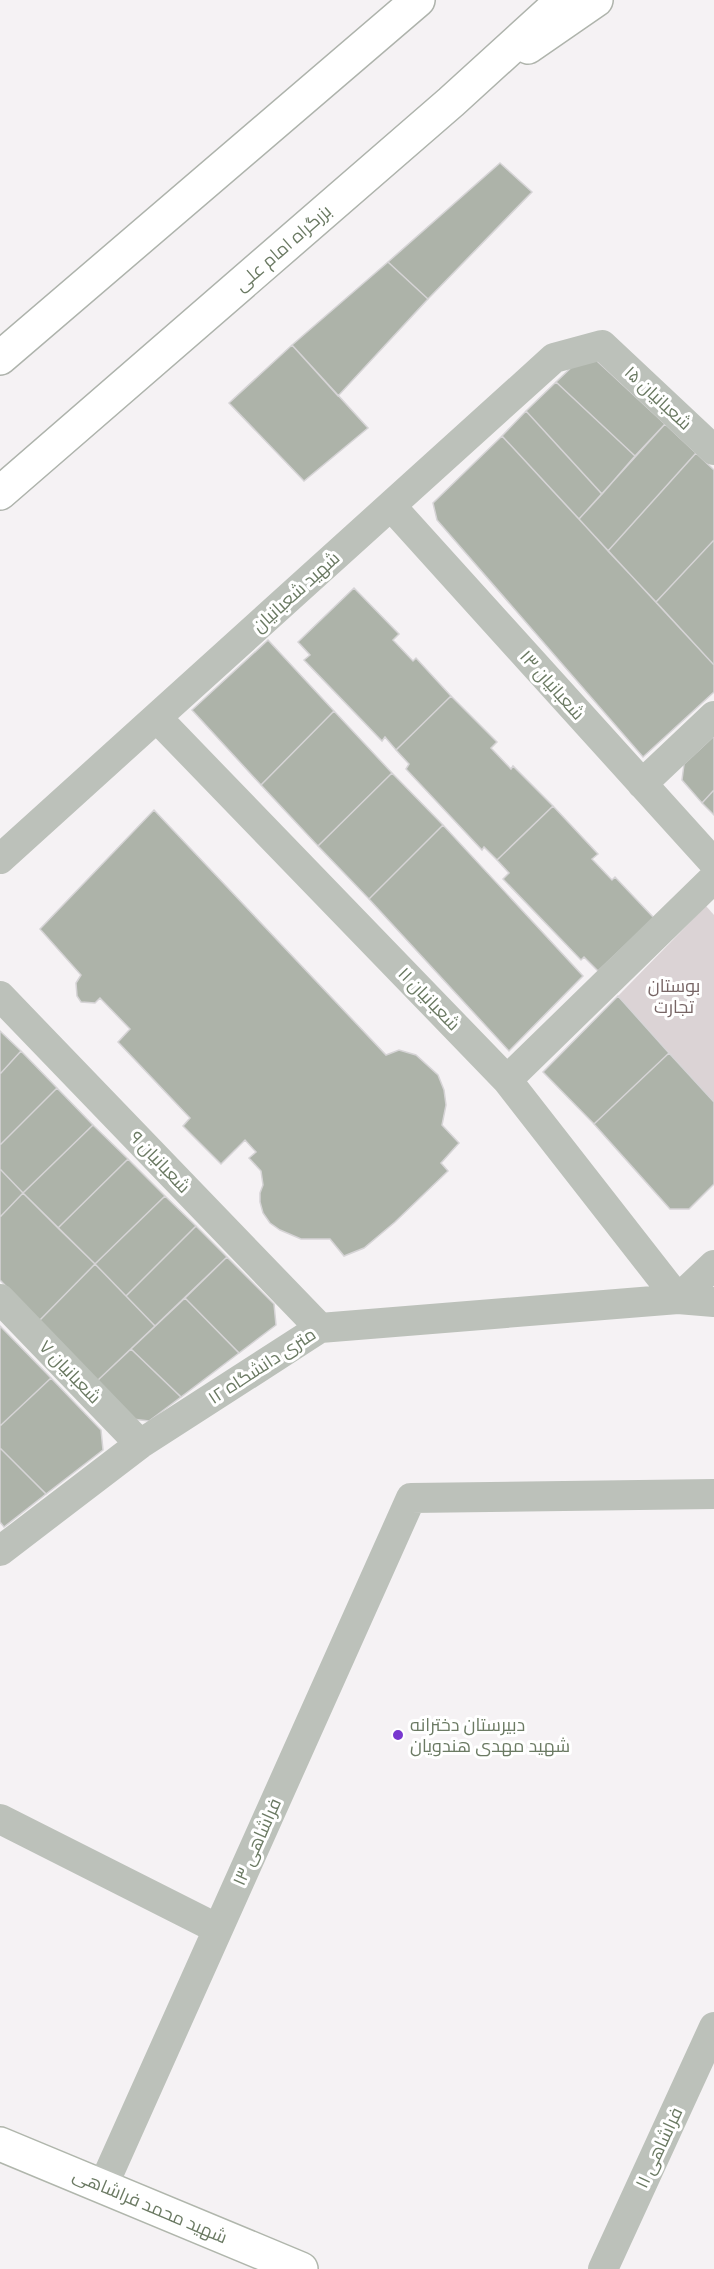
<svg xmlns="http://www.w3.org/2000/svg" width="714" height="2269" font-family="Cabin,Cairo,sans-serif">
<style>
.green{fill:#dbd3d5}
.building{fill:#adb3a9;stroke:#d6d4d6;stroke-width:1.5}
.lines{fill:none;stroke-linecap:round;stroke-linejoin:round}
.secondary-casing{stroke:#b0b6ac;stroke-width:36}
.primary-casing{stroke:#afb4ac;stroke-width:36}
.highway-casing{stroke:#aeb3ac;stroke-width:36}
.street{stroke:#bcc1ba;stroke-width:30}
.secondary{stroke:#fff;stroke-width:33}
.primary{stroke:#fff;stroke-width:33}
.highway{stroke:#fff;stroke-width:33}
.poi-dot{fill:#7837cf;stroke:#fff;stroke-width:2}
.labels{text-anchor:middle;dominant-baseline:central;stroke-width:6;stroke-linejoin:round;paint-order:stroke}
.street-label{font-size:18px;fill:#6b7a63;stroke:#fff}
.park-label{font-size:18px;fill:#776565;stroke:#fff}
.poi-label{font-size:18px;fill:#6b7a63;stroke:#fff;text-anchor:start}
</style>
<rect width="100%" height="100%" fill="#f5f2f4"/>
<!-- green -->
<path class="green" d="M706 906 714 915V1102L618 996Z"/>
<!-- building -->
<path class="building" d="M500 163 532 192 428 299 388 262Z
M388 262 428 299 338 396 292 345Z
M292 345 368 428 304 481 229 403Z
M597 361 665 424 635 456 556 382 576 363Z
M556 382 635 456 602 494 526 411Z
M526 411 602 494 579 519 502 436Z
M665 424 696 453 608 551 579 519Z
M502 436 714 665V692L643 757 437 520 433 503Z
M696 453 714 470V540L656 602 608 551Z
M714 540V665L656 602Z
M354 588 399 634 393 640 413 661 416 658 451 696 396 750 385 737 382 741 304 660 310 655 298 642Z
M268 640 334 711 261 785 192 710Z
M451 696 497 742 491 748 511 769 513 766 553 806 497 860 484 847 482 850 406 769 409 764 396 750Z
M334 711 392 773 318 846 261 785Z
M714 736V790L702 803 682 780 684 764Z
M392 773 443 825 369 899 318 846Z
M714 790V815L702 803Z
M553 806 598 854 592 859 612 880 615 877 654 918 598 971 584 957 581 960 503 879 509 873 497 860Z
M154 810 386 1055 399 1050 416 1055 438 1075 444 1090 446 1105 442 1125 459 1143 441 1163 448 1171 395 1222 364 1248 344 1256 330 1239H301L280 1230 270 1223 263 1213 260 1202V1193L263 1185 261 1171 249 1158 256 1152 245 1140 221 1164 183 1126 190 1118 118 1042 130 1029 100 998 95 1003 81 1002 77 996 76 983 81 975 40 929Z
M443 825 583 976 509 1051 369 899Z
M618 996 669 1053 594 1124 543 1072Z
M0 1031 21 1051 0 1074Z
M21 1051 57 1088 0 1145V1074Z
M669 1053 714 1102V1184L689 1209H670L594 1124Z
M57 1088 93 1125 23 1193 0 1169V1145Z
M93 1125 128 1159 58 1228 23 1193Z
M128 1159 165 1196 95 1264 58 1228Z
M0 1169 23 1193 0 1217Z
M23 1193 95 1264 39 1321 0 1280V1217Z
M165 1196 196 1226 126 1296 95 1264Z
M196 1226 227 1257 155 1326 126 1296Z
M227 1257 274 1304 276 1325 239 1353 185 1298Z
M95 1264 155 1326 97 1381 39 1321Z
M185 1298 239 1353 181 1397 131 1349Z
M0 1326 51 1378 0 1426Z
M131 1349 181 1397 149 1421 132 1419 97 1381Z
M51 1378 101 1430 103 1450 46 1494 0 1448V1426Z
M0 1448 46 1494 4 1527 0 1522Z"/>
<g class="lines">
<!-- secondary casing -->
<g class="secondary-casing">
<path id="secondary" d="M0 2144 301 2269"/>
</g>
<!-- primary casing -->
<g class="primary-casing">
<path id="primary" d="M528 47 596 0"/>
</g>
<!-- highway casing -->
<g class="highway-casing">
<path id="highway" d="M0 358 418 0
M0 493 451 102 563 0"/>
</g>
<!-- street -->
<path class="street" d="M391 506 714 863
M157 718 507 1080 678 1299
M642 784 714 716
M0 859 554 358 602 345 714 450
M0 996 320 1328
M507 1080 714 878
M0 1299 140 1444
M678 1299 714 1265
M0 1551 140 1444 320 1328 678 1299 714 1302
M0 1819 218 1929
M103 2186 411 1498 714 1494
M603 2269 714 2027"/>
<!-- secondary -->
<use href="#secondary" class="secondary"/>
<!-- primary -->
<use href="#primary" class="primary"/>
<!-- highway -->
<use href="#highway" class="highway"/>
</g>
<!-- markers -->
<circle class="poi-dot" cx="398" cy="1735" r="6"/>
<g class="labels">
<!-- street labels -->
<g class="street-label">
<text transform="translate(283 248) rotate(-41)">بزرگراه امام علی</text>
<text transform="translate(658 398) rotate(43)">شعبانیان ۱۵</text>
<text transform="translate(296 592) rotate(-42)">شهید شعبانیان</text>
<text transform="translate(552 685) rotate(48)">شعبانیان ۱۳</text>
<text transform="translate(429 999) rotate(46)">شعبانیان ۱۱</text>
<text transform="translate(160 1162) rotate(46)">شعبانیان ۹</text>
<text transform="translate(262 1366) rotate(-33)">۱۲ متری دانشگاه</text>
<text transform="translate(70 1372) rotate(46)">شعبانیان ۷</text>
<text transform="translate(257 1842) rotate(-66)">فراشاهی ۱۳</text>
<text transform="translate(659 2148) rotate(-65)">فراشاهی ۱۱</text>
<text transform="translate(150 2206) rotate(23)">شهید محمد فراشاهی</text>
</g>
<!-- park labels -->
<g class="park-label">
<text x="674" y="986">بوستان<tspan x="674" dy="21">تجارت</tspan></text>
</g>
<!-- poi labels -->
<g class="poi-label">
<text x="410" y="1725">دبیرستان دخترانه<tspan x="410" dy="21">شهید مهدی هندویان</tspan></text>
</g>
</g>
</svg>
